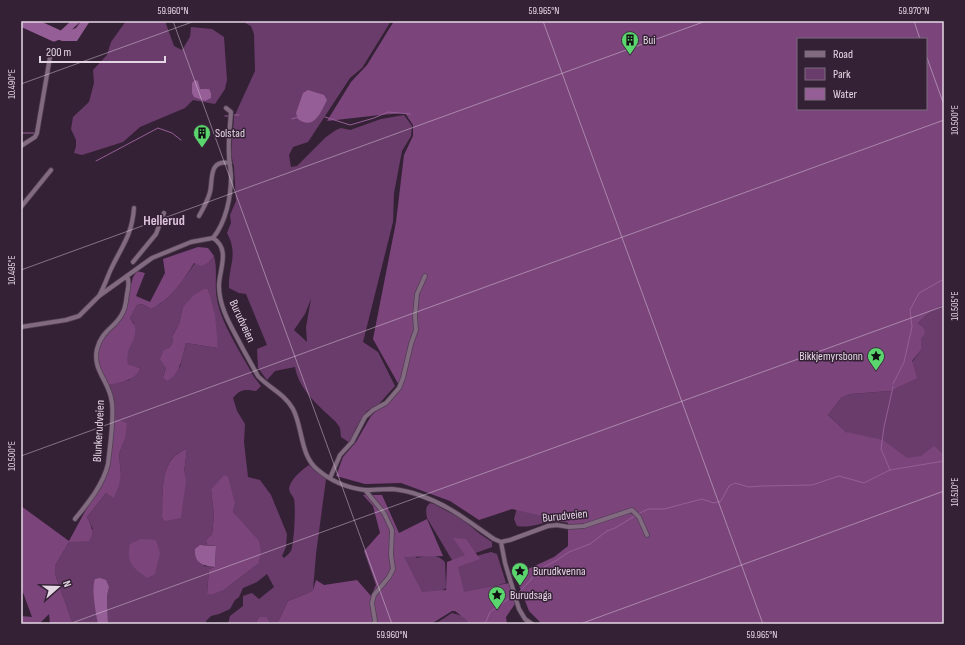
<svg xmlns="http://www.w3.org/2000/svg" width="965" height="645" font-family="'Sofia Sans Condensed',sans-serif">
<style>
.green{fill:#6a3c6b;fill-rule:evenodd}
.forest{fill:#7b457c;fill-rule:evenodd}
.water{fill:#965e96}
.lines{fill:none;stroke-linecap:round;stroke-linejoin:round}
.stream{stroke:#965e96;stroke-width:1}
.river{stroke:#965e96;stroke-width:7}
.minor-casing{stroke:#503f51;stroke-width:5.5}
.minor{stroke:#826a81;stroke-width:4}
.ticks{fill:none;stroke:#e4d7e4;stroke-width:1;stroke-opacity:0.45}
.labels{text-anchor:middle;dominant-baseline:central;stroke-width:3;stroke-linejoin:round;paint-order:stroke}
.poi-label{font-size:12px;fill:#e4d7e4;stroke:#352136;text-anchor:start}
.street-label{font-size:12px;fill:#e4d7e4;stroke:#352136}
.quarter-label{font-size:14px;font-weight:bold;fill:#ddc2dc;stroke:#352136}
.neatline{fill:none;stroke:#e4d7e4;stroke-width:1.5}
.ticks-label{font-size:10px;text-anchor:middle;fill:#e4d7e4}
</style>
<rect width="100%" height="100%" fill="#352136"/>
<!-- green -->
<path class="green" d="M126 21H165L174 46 182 50 190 37 191 27 212 29 224 37 227 80 225 89 215 104 193 100 185 108 140 127 123 142 82 155 74 153 76 146V140L71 129 73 117 89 102 94 83 93 70 107 55 111 42Z
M247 21H391L362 68 350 78 308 142 293 147 289 155 291 167 297 166 326 137 336 130 341 128 350 130 381 119 404 115 412 126 411 136 402 151 394 193 393 222 363 342 378 352 395 386 378 405 367 411 356 428 350 443 341 437 340 428 336 422C319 406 299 390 295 367L275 371 267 380 258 368 257 349 267 345 246 294 239 293 229 288C228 266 239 255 227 233L231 223 230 215 236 201 234 167 231 154 234 117 255 71 254 34 251 26 245 23ZM311 299 306 327 307 342 294 330 305 314Z
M214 256C218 270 214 284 217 299 220 322 243 356 254 377L261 386 256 391C245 389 240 389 233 398L237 411 245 424 244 442 248 477 260 480 271 495 287 534 286 547 282 556 284 558C286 556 289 554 291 551 294 544 296 507 294 499 292 494 287 491 290 485 293 477 302 470 309 465L326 479 316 554 313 590 308 593 288 601 278 622 271 624 267 617H259L255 624H228L230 616 243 606V596L252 593 259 599 274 587 267 574 257 582 243 588 239 597 235 600 230 609 219 614 211 616 206 621V624H108L107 596 109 587 96 605 98 624H73L55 574V566L69 542 93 529 87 517 106 493 114 497 121 475 119 454 125 439 114 419V400L109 385 129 380 140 368 128 364 126 358 130 345 134 323 130 318 137 305 142 304 151 309C169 301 184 279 195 263L209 262ZM208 289 218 348 186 343 180 367 163 377 166 368 165 365 169 348 173 342 172 337 179 324 183 307ZM187 449 184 472 162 516C163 493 159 457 187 449ZM211 490 235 504 233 512 240 521 258 564 224 590 207 595 209 569 215 567 204 566 200 545H207L206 540 212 534 214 515Z
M944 304V483L846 432 828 415 841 398 850 394 890 391 921 350V339L924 328 918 323 929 313Z
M567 499 568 523C562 522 556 521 549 522 536 524 531 528 517 526L514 519 517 508Z
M430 503 434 504 462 519 480 534 492 542V547L454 561 452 560 427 518C426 511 425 507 430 503Z
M491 552 497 554 506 583 461 594 455 568C464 559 479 555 491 552Z
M411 553 417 558C428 555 436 553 445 562L446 588 440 592 425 597 398 556Z
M452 613 470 618 472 620 463 624H435Z"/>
<!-- forest -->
<path class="forest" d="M394 21H944V304L929 313 918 323 924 328 925 333 921 339V350L912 361 917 378 890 391 850 394 841 398 828 415 846 432 883 440 907 458 921 456 934 446 944 455V624H542L529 611 515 575 554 557 568 546V522L512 509 479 520 450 501 401 483 365 484 336 476 343 457 356 442 371 416 400 387 373 339 396 222 404 155 413 136V125L405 113 380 115 327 121 351 82 367 65ZM798 39H926V109H798Z
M198 247 208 248 214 256 209 262 201 266 194 263C184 280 170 300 151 309L142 304 137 305 130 318C145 336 123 345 128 364L140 368C135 381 121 382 109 385L98 365 97 355 100 340 123 316 133 277 137 271 145 273 136 296 150 302 165 273 163 259Z
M204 289H208L215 315 218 348 186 343C182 357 181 373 167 381L163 377 166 368 160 359 164 350 169 348 173 342 172 337 179 324 183 307 194 295Z
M114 419 127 423 125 439 119 454 121 475 119 485 114 498 106 493 87 517C91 525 95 532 89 541L69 542 55 566V574L73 624H50L49 614 39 624H21V616L32 617 21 587V506L69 541 110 465Z
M187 449 184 472 186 480 181 518 164 521 162 516C163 492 159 458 187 449Z
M224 475 228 477 235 504 233 512 259 541 261 553 258 564 224 590 213 594 207 595 209 569 215 567 216 546 207 545 206 540 212 534 214 515 211 490Z
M363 495H382L399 533 427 519 443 556 404 557 422 592 446 590 447 562 465 555 453 538 466 539 480 559 458 567 464 592 509 583 515 604 506 617 507 624H465L468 621 455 611H452L431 624H255L259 617H267L271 624 278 622 288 601 308 593 313 590 316 580 324 585 357 580 371 596 376 585 364 551 380 533 373 506Z
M141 539 156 540 160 553 155 574 147 578C132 567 126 563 130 544Z"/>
<!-- water -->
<path class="water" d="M21 21H40L64 32 76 28 81 21H90L77 41H62L21 24Z
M195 80 198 81 200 89H209L211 93V98L205 101 194 97 192 93V83Z
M308 90 324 95 327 100C321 112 314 131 298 119L296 113 303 93Z
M200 545 216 546 215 567C203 566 194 563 195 549Z
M100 578 106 580 109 587 107 596 108 624H98C96 613 91 589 95 579Z"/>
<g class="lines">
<!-- stream -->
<path class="stream" d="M234 115H239
M225 116H228
M325 117 350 125 374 118 388 112 410 114
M292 119 298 117
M21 133H34
M96 161 158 128 172 133 181 140
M893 384 904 362 912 327 910 310 919 293 944 279
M890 470 881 449 884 427 893 387
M638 514 648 509H664L702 499 714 503 721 501 729 486 735 483 749 487 762 486 812 485 839 476 864 483 890 470 944 461
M517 594 531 580 535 572 557 560 569 552 590 544 607 531 615 528 635 516
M485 624 490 612 514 595"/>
<!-- river -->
<path class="river" d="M21 23 54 38 61 35 76 21"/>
<!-- minor casing -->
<g class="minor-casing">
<path id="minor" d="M21 146 35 137 37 133 50 57
M21 207 51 170
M199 216C203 209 208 200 210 192 213 180 208 159 230 163
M213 238C226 222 231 197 231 177 231 170 229 163 229 155 228 141 230 127 231 112L226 108
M133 262 156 234 164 213
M99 296C104 287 107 278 111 269 122 246 132 235 134 208
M21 327 66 320 79 316 99 296 152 258 191 242 213 238C231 249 219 270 219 286 219 309 233 329 243 349 248 358 253 367 258 376 269 388 285 394 293 409 303 428 300 456 318 470 331 481 348 488 365 490 374 490 383 489 392 489 401 490 411 492 419 495 449 505 469 522 494 539L501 542 510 540 548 526 557 525 569 527 584 526 632 510 639 517 647 535
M330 478 340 455 352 442 365 417 373 410 386 403 399 388 403 378 411 344 416 330 415 316 417 294 425 276
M365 490 384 513 392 530 391 555 393 569 389 577 374 595 372 603 375 621 374 624
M75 519C88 503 103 485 108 464 110 446 114 421 112 403 110 381 92 371 97 349 102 329 117 327 123 312 126 306 126 300 127 294 128 288 130 282 127 276
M501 542 505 563 519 609 525 619 532 624"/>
</g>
<!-- minor -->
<use href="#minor" class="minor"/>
</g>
<!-- ticks -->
<path class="ticks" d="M173 21 392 624M543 21 763 624M914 21 920 39M926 55 944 105M21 84 195 21M21 270 706 21M21 456 944 120M21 621 22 624M69 624 944 306M580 624 944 491"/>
<!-- icons -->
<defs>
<g id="building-pin" transform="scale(0.9)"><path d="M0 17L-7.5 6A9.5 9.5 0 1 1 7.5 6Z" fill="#5bd56e" stroke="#352136"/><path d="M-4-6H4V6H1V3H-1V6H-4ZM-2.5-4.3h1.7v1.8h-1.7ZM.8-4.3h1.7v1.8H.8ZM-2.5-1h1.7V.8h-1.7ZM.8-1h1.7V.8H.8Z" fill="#111"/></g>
<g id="sight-pin" transform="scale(0.9)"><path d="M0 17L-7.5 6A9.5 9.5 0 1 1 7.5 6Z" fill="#5bd56e" stroke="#352136"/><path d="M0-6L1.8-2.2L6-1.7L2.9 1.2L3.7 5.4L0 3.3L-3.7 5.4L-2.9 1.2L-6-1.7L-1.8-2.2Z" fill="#111"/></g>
</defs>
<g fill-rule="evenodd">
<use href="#building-pin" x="630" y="40"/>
<use href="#building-pin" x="202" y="133"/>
<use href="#sight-pin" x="876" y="356"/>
<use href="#sight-pin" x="520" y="571"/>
<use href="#sight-pin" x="497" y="595"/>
</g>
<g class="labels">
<!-- poi labels -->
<g class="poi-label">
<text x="643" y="40">Bui</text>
<text x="215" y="133">Solstad</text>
<text x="863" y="356" text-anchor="end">Bikkjemyrsbonn</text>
<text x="533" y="571">Burudkvenna</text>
<text x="510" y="595">Burudsaga</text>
</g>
<!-- street labels -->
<g class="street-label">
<text transform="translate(242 321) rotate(65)">Burudveien</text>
<text transform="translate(99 431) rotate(-87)">Blunkerudveien</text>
<text transform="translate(565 516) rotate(-6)">Burudveien</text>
</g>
<!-- quarter labels -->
<g class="quarter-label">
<text x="164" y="220">Hellerud</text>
</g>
</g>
<!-- border -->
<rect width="965" height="645" fill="none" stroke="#352136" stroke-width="44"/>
<!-- legend -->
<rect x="797" y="38" width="130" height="72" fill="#352136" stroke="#7b6a7c"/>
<rect x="805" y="51" width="20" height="6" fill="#826a81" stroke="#7b6a7c"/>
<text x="833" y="58" font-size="12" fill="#e4d7e4">Road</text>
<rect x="805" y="68" width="20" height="12" fill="#6a3c6b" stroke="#7b6a7c"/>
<text x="833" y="78" font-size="12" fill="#e4d7e4">Park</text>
<rect x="805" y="88" width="20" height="12" fill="#965e96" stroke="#7b6a7c"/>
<text x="833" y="98" font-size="12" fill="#e4d7e4">Water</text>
<!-- north arrow -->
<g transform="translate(58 587) rotate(70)" stroke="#352136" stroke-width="3" paint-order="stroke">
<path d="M0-3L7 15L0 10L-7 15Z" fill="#e4d7e4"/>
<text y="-6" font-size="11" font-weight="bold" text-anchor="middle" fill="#e4d7e4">N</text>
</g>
<!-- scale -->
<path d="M40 56v6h125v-6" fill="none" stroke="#e4d7e4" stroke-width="2"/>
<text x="46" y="56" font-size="12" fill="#e4d7e4" stroke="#352136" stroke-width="3" paint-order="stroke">200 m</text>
<rect x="22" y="22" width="921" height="601" class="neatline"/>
<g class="ticks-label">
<text x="173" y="14">59.960°N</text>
<text x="544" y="14">59.965°N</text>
<text x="914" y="14">59.970°N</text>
<text transform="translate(11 84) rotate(-90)" y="4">10.490°E</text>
<text transform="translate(954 120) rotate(-90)" y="4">10.500°E</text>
<text transform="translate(11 270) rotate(-90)" y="4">10.495°E</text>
<text transform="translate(954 306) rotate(-90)" y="4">10.505°E</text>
<text transform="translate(11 456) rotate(-90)" y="4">10.500°E</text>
<text transform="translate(954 492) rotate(-90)" y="4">10.510°E</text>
<text x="392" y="638">59.960°N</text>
<text x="762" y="638">59.965°N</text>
</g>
</svg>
